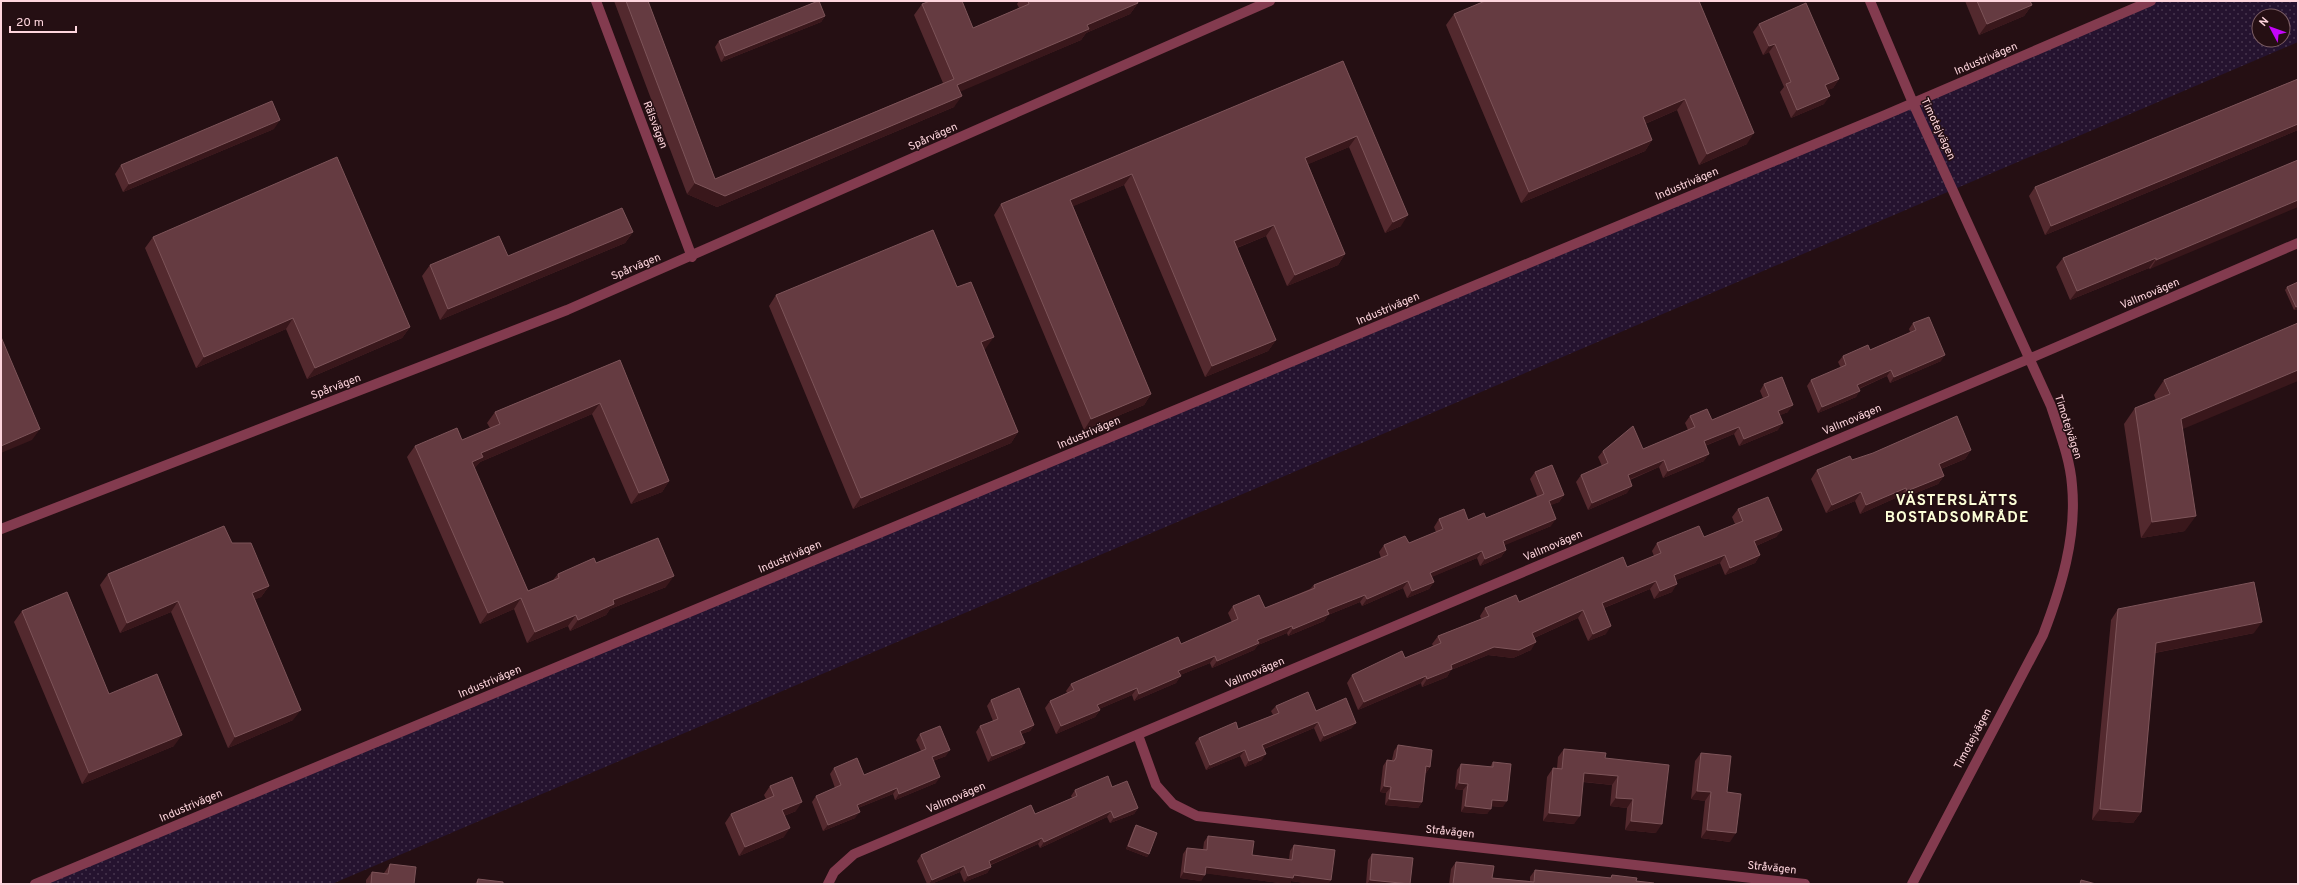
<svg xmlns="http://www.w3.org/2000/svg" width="2299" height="885" font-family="Overpass,sans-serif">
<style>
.grass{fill:url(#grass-dots);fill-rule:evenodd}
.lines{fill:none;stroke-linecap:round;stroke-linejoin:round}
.minor{stroke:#833b4f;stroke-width:10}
.wall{fill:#53292e}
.shaded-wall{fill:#39171b}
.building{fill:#653b41;stroke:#7d5459}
.labels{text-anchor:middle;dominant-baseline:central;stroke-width:3;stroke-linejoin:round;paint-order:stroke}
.street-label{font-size:11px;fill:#fed5dd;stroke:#250f13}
.district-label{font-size:15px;font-weight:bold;letter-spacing:1px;fill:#fcfed7;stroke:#250f13}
</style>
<defs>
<pattern id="grass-dots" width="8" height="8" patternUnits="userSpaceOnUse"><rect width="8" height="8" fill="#25132f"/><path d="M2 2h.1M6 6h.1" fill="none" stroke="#46344d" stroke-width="1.8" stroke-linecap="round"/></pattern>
</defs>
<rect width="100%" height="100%" fill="#250f13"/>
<!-- grass -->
<path class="grass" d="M2151 1H2298V42L332 884H35ZM2259 16H2283V40H2259Z"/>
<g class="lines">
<!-- minor -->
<path class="minor" d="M596 1 692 257
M1870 1 1913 103 2051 406C2059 431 2070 458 2072 485 2077 537 2061 588 2043 635L1912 884
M1 529 567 310 1270 1
M1138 735 1156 785 1173 804 1197 816 1805 884
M35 884 1885 115 2151 1
M828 884 834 872 854 854 2031 358 2298 243"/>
</g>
<!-- wall -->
<path class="wall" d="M614 1H648L715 179 943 83 914 15 922 4 973 28 1019 8 1017 4 1019 1H1137L1138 3 1130 14 1086 33 1081 40 960 91 954 107 717 207 687 194Z
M1699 1 1747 144 1699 165 1677 110 1645 124 1652 140 1645 151 1521 203 1446 25 1454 14Z
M1965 1H2030L2032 5 2024 16 1979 35Z
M825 16 821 22 721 62 715 47 719 41Z
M1759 24 1839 79 1833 88 1827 90 1824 104 1791 118 1780 92 1784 87 1769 52 1763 55 1753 32Z
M1343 61 1401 226 1385 233 1349 147 1308 164 1345 254 1338 265 1287 286 1266 236 1237 248 1276 340 1268 351 1205 377 1124 185 1073 206 1151 394 1144 405 1084 430 994 215 1001 204Z
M2298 79V130L2045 235 2029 196 2035 187Z
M274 129 123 192 115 174 121 165Z
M2298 160 2150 269 2149 268 2070 300 2056 267 2063 258Z
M633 232 625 243 440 320 422 276 430 265 508 256Z
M153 237 410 327 402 338 307 379 286 329 196 368 145 248Z
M957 287 986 348 984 349 1018 432 1011 443 853 509 769 306 776 295Z
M2287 287 2298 309 2294 310 2285 290Z
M1913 323 1941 361 1890 383 1887 376 1859 389 1856 397 1818 413 1807 386 1811 380 1841 368 1838 362 1843 356 1870 350 1910 332 1909 329Z
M620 360 669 481 662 492 631 504 592 414 480 462 474 468 528 591 553 580 558 574 596 563 666 587 610 609 606 615 570 631 568 626 527 643 514 609 480 624 407 457 415 446 462 440 490 428 487 423 495 412Z
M2164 380 2183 429 2185 531 2141 538 2124 424 2135 408 2156 400 2154 395Z
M1764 384 1788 412 1780 415 1778 430 1739 446 1734 434 1705 446 1704 461 1663 478 1659 467 1630 480 1627 493 1588 510 1576 482 1581 475 1602 466 1598 457 1603 451 1643 449 1688 430 1685 423 1690 416 1712 420 1763 398 1760 391Z
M1971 450 1965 459 1941 469 1944 476 1938 484 1901 499 1900 496 1860 514 1855 501 1826 513 1811 479 1817 470 1852 460Z
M1535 472 1564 495 1559 502 1550 505 1551 526 1504 545 1506 550 1501 557 1480 566 1477 558 1431 577 1434 582 1429 589 1407 598 1403 588 1362 606 1360 602 1328 615 1324 621 1288 636 1287 633 1258 645 1254 650 1212 668 1210 663 1180 675 1176 683 1134 701 1132 695 1099 709 1100 710 1095 717 1056 734 1045 708 1050 701 1067 693 1066 691 1071 684 1181 644 1232 622 1228 613 1233 606 1265 608 1310 589 1314 585 1381 558 1379 552 1384 545 1409 543 1436 532 1434 527 1439 519 1468 520 1486 518 1537 496 1530 479Z
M1738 509 1782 530 1776 537 1756 546 1760 555 1755 563 1725 575 1720 563 1676 580 1672 592 1654 599 1650 589 1604 608 1606 634 1588 641 1578 618 1534 638 1531 650 1513 658 1488 655 1451 670 1447 677 1422 687 1421 683 1358 710 1347 683 1352 675 1405 658 1433 646 1432 644 1438 636 1481 619 1480 616 1485 608 1519 602 1627 567 1654 556 1652 551 1657 543 1704 537 1735 524 1732 517Z
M232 543 269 586 261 597 255 599 293 720 228 748 171 612 120 633 100 585 108 574Z
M2118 609 2254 633 2155 653 2141 812 2133 823 2092 820 2111 620Z
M22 611 109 694 174 746 82 784 14 622Z
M991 700 1034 725 1030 731 1021 734 1025 743 1021 748 988 762 976 732 980 726 993 721 987 706Z
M1276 706 1316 711 1352 728 1320 742 1314 728 1264 749 1262 760 1245 767 1240 756 1206 770 1195 743 1199 738 1238 729 1273 715 1271 711Z
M920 734 946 756 933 761 936 783 895 800 893 794 858 808 855 818 823 831 812 802 816 796 835 788 830 774 834 768 864 775 921 751 916 740Z
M1398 745 1430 767 1426 773H1425L1422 802 1418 808 1385 805 1386 793 1380 792 1383 766 1387 760H1392L1394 751Z
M1564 749 1605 758 1656 833 1625 830 1627 808 1610 806 1612 785 1583 782 1574 824 1543 821 1547 777 1553 768H1557L1558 757Z
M1701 753 1727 792 1730 842 1701 838 1705 801 1691 799 1695 761Z
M1493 762 1503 807 1491 806 1487 814 1461 812 1463 790 1455 789 1457 770 1461 764 1490 767Z
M770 786 796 811 784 816V837L739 856 725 823 731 814 766 799 764 795Z
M1112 787 1138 808 1134 814 1110 823 1107 817 1040 848 1038 844 991 865V867L987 873 964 882 960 872 931 884H927L917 861 921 855 1035 814 1072 798 1071 796 1075 790Z
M1136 825 1149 854 1147 857 1126 849 1134 828Z
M1208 836 1252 855 1289 859 1290 851 1294 845 1331 880 1328 884H1312L1291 881 1290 884H1287L1205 873 1201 881 1180 878 1183 854 1187 848 1203 850 1204 842Z
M1372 854 1410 884H1366L1368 860Z
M1456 862 1492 878 1530 881V877L1535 870 1610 878 1612 875 1636 881 1654 884H1449L1451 869Z
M390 864 414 884H366V880L372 872 384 873Z
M478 879 503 884H475Z"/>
<!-- shaded-wall -->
<path class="shaded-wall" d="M1138 3 1130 14 1086 33 1081 40 950 96 957 85 1087 25Z
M2032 5 2024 16 1979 35 1987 24Z
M825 16 821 22 721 62 725 56Z
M1775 44 1769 52 1763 55 1769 46Z
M1839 79 1833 88 1819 94 1825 85Z
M962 96 954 107 717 207 687 194 695 183 725 196Z
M1830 96 1824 104 1791 118 1797 110Z
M1685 99 1677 110 1635 128 1643 117Z
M280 120 274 129 123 192 129 184Z
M2298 124V130L2045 235 2051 226Z
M1754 133 1747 144 1699 165 1707 154Z
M1357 136 1349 147 1297 169 1305 158Z
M1652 140 1645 151 1521 203 1529 192Z
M1132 174 1124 185 1062 211 1070 200Z
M2298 200V207L2150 269 2156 260Z
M1408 215 1401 226 1385 233 1393 222Z
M1274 225 1266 236 1226 252 1234 241Z
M633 232 625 243 440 320 448 309Z
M1345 254 1338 265 1287 286 1295 275Z
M2156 258 2149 268 2070 300 2077 291Z
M2298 306V309L2294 310 2296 307Z
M293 318 286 329 196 368 204 357Z
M410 327 402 338 307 379 315 368Z
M994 337 986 348 973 353 981 342Z
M1276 340 1268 351 1205 377 1212 366Z
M1945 355 1941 361 1890 383 1894 377Z
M1891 370 1887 376 1853 391 1857 385Z
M2298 370V381L2171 434 2181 419Z
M1860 391 1856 397 1818 413 1822 407Z
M1151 394 1144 405 1084 430 1091 419Z
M600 403 592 414 480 462 475 468 464 473 472 462 481 453Z
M1793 405 1788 412 1773 418 1778 411Z
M1783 423 1778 430 1739 446 1744 439Z
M1739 427 1734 434 1699 448 1704 441Z
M40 429 32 440 1 453V446Z
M1018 432 1011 443 853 509 861 498Z
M1971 450 1965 459 1933 472 1939 464Z
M1709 454 1704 461 1663 478 1668 471Z
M1664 460 1659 467 1623 482 1628 475Z
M1944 476 1938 484 1901 499 1907 491Z
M669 481 662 492 631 504 639 493Z
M1632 486 1627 493 1588 510 1592 503Z
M1906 488 1900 496 1860 514 1866 505Z
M1861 492 1855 501 1826 513 1832 505Z
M1564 495 1559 502 1544 508 1549 501Z
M2196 516 2185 531 2141 538 2152 522Z
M1556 519 1551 526 1498 548 1503 541Z
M1782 530 1776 537 1749 549 1754 541Z
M1506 550 1501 557 1480 566 1485 559Z
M1482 551 1477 558 1425 580 1430 573Z
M1725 555 1720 563 1669 583 1674 575Z
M1760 555 1755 563 1725 575 1730 568Z
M674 576 666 587 610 609 606 615 570 631 578 620 613 600Z
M1408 581 1403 588 1362 606 1367 599Z
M1656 581 1650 589 1596 611 1602 603Z
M1434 582 1429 589 1407 598 1412 591Z
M1677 584 1672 592 1654 599 1660 591Z
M269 586 261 597 245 603 252 593Z
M1365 595 1360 602 1328 615 1324 621 1288 636 1293 629 1327 610Z
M521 598 514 609 480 624 488 613Z
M178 601 171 612 120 633 127 623Z
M1583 610 1578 618 1527 641 1532 633Z
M576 615 568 626 527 643 535 632Z
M2262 622 2254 633 2149 654 2156 643Z
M1292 626 1287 633 1258 645 1254 650 1212 668 1217 661 1257 640Z
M1611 626 1606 634 1588 641 1593 634Z
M1536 642 1531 650 1513 658 1488 655 1451 670 1447 677 1422 687 1427 679 1451 665 1494 647Z
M1215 656 1210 663 1173 678 1178 671Z
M1181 676 1176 683 1134 701 1139 694Z
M1426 676 1421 683 1358 710 1364 702Z
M1137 688 1132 695 1092 712 1097 705Z
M301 710 293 720 228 748 235 737Z
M1100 710 1095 717 1056 734 1061 726Z
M1318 722 1314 728 1258 751 1262 745Z
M1356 723 1352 728 1320 742 1324 736Z
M1034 725 1030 731 1016 736 1020 731Z
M182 735 174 746 82 784 89 773Z
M1025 743 1021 748 988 762 992 756Z
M950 750 946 756 928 763 932 757Z
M1245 750 1240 756 1206 770 1210 765Z
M1266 754 1262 760 1245 767 1249 761Z
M1426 766 1430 767 1426 773 1422 772Z
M1584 773 1618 776 1612 785 1578 781Z
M940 777 936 783 895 800 899 794Z
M1459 783 1468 784 1463 790 1455 789Z
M1384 786 1391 787 1386 793 1380 792Z
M897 788 893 794 853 810 857 805Z
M1697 791 1711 792 1705 801 1691 799Z
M1616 798 1633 799 1627 808 1610 806Z
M1389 799 1422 802 1418 808 1385 805Z
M1492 800 1507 801 1503 807 1488 806Z
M802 802 796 811 776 819 782 810Z
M1465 806 1491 809 1487 814 1461 812Z
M1138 808 1134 814 1110 823 1114 818Z
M2100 809 2141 812 2133 823 2092 820Z
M1111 811 1107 817 1040 848 1044 842Z
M860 812 855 818 823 831 828 825Z
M1549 813 1580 816 1574 824 1543 821Z
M1631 821 1662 824 1656 833 1625 830Z
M790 828 784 837 739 856 745 847Z
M1707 830 1736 833 1730 842 1701 838Z
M1042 838 1038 844 985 867 989 861Z
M1128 846 1149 854 1147 857 1126 849Z
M964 866 960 872 931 884H929L932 880Z
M991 867 987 873 964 882 968 876Z
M1206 867 1294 875 1331 880 1328 884H1312L1291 881 1290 884H1287L1202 873Z
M1184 872 1205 875 1201 881 1180 878Z
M1370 880 1408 884H1367Z"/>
<!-- building -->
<path class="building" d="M626 1H648L715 179 954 79 922 4 930 1H962L973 28 1029 4 1028 1H1137L1138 3 1087 25 1089 29 957 85 962 96 725 196 695 183Z
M818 1H819L825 16 725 56 719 41Z
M1485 1H1699L1754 133 1707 154 1685 99 1643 117 1652 140 1529 192 1454 14Z
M1977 1H2030L2032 5 1987 24Z
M1806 3 1839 79 1825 85 1830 96 1797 110 1786 84 1791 82 1775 44 1769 46 1759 24Z
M1343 61 1408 215 1393 222 1357 136 1305 158 1345 254 1295 275 1274 225 1234 241 1276 340 1212 366 1132 174 1070 200 1151 394 1091 419 1001 204Z
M2298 79V124L2051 226 2035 187Z
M272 101 280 120 129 184 121 165Z
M337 157 410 327 315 368 293 318 204 357 153 237Z
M2298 160V200L2156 260V258L2077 291 2063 258Z
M622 208 633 232 448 309 430 265 499 236 508 256Z
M933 230 957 287 971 282 994 337 981 342 1018 432 861 498 776 295Z
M2298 282V306L2296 307 2287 287Z
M1929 317 1945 355 1894 377 1891 370 1857 385 1860 391 1822 407 1811 380 1846 365 1843 356 1868 345 1870 350 1916 330 1913 323Z
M2298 323V370L2181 419 2196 516 2152 522 2135 408 2170 394 2164 380Z
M1 337 40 429 1 446Z
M620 360 669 481 639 493 600 403 481 453 483 457 472 462 528 591 559 578 558 574 594 558 596 563 658 538 674 576 613 600 614 604 578 620 576 615 535 632 521 598 488 613 415 446 457 428 462 440 500 424 495 412Z
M1782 377 1793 405 1778 411 1783 423 1744 439 1739 427 1704 441 1709 454 1668 471 1664 460 1628 475 1632 486 1592 503 1581 475 1608 463 1603 451 1633 426 1643 449 1695 427 1690 416 1707 409 1712 420 1769 396 1764 384Z
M1957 416 1971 450 1939 464 1944 476 1907 491 1906 488 1866 505 1861 492 1832 505 1817 470 1850 456 1852 460 1873 453Z
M1552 465 1564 495 1549 501 1556 519 1503 541 1506 550 1485 559 1482 551 1430 573 1434 582 1412 591 1408 581 1367 599 1365 595 1327 610 1329 614 1293 629 1292 626 1257 640 1259 643 1217 661 1215 656 1178 671 1181 676 1139 694 1137 688 1097 705 1100 710 1061 726 1050 701 1074 690 1071 684 1178 637 1181 644 1238 619 1233 606 1259 595 1265 608 1315 588 1314 585 1388 555 1384 545 1405 536 1409 543 1443 529 1439 519 1464 509 1468 520 1484 513 1486 518 1544 494 1535 472Z
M1768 497 1782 530 1754 541 1760 555 1730 568 1725 555 1674 575 1677 584 1660 591 1656 581 1602 603 1611 626 1593 634 1583 610 1532 633 1536 642 1519 650 1494 647 1451 665 1452 669 1427 679 1426 676 1364 702 1352 675 1402 651 1405 658 1441 643 1438 636 1489 616 1485 608 1516 595 1519 602 1623 557 1627 567 1661 553 1657 543 1699 526 1704 537 1743 521 1738 509Z
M224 526 232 543H251L269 586 252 593 301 710 235 737 178 601 127 623 108 574Z
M2254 582 2262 622 2156 643 2141 812 2100 809 2118 609Z
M67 592 109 694 157 674 182 735 89 773 22 611Z
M1019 688 1034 725 1020 731 1025 743 992 756 980 726 998 719 991 700Z
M1308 692 1316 711 1346 698 1356 723 1324 736 1318 722 1262 745 1266 754 1249 761 1245 750 1210 765 1199 738 1236 722 1238 729 1279 713 1276 706Z
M940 726 950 750 932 757 940 777 899 794 897 788 857 805 860 812 828 825 816 796 841 785 834 768 857 758 864 775 926 749 920 734Z
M1398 745 1432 750 1430 767 1426 766 1422 802 1389 799 1391 787 1384 786 1387 760 1394 761 1396 758Z
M1564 749 1606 753 1605 758 1669 765 1662 824 1631 821 1633 799 1616 798 1618 776 1584 773 1580 816 1549 813 1553 768 1562 769Z
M1701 753 1731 756 1727 792 1741 794 1736 833 1707 830 1711 792 1697 791Z
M1493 762 1511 764 1507 801 1492 800 1491 809 1465 806 1468 784 1459 783 1461 764 1493 767Z
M1108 776 1112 787 1127 781 1138 808 1114 818 1111 811 1044 842 1042 838 989 861 991 867 968 876 964 866 932 880 921 855 1031 805 1035 814 1077 796 1075 790Z
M792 777 802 802 782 810 790 828 745 847 731 814 774 796 770 786Z
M1136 825 1157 833 1149 854 1128 846Z
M1208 836 1254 841 1252 855 1292 860 1294 845 1335 850 1331 880 1294 875 1293 878 1206 867 1205 875 1184 872 1187 848 1207 850Z
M1372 854 1413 858 1410 884 1370 880Z
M1456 862 1494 866 1492 878 1534 882 1535 870 1611 878 1612 875 1637 878 1636 881 1654 883V884H1453Z
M390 864 416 867 414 884H371L372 872 388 874Z
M478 879 503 882V884H477Z
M2081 880 2096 884H2080Z"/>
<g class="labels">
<!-- street labels -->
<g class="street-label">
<text transform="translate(1986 59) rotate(-23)">Industrivägen</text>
<text transform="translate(655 125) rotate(69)">Rälsvägen</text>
<text transform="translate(1938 129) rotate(65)">Timotejvägen</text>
<text transform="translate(933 137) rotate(-24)">Spårvägen</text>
<text transform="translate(1687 184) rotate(-23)">Industrivägen</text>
<text transform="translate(636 267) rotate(-23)">Spårvägen</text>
<text transform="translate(2150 294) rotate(-23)">Vallmovägen</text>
<text transform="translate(1388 309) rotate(-23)">Industrivägen</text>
<text transform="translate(336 387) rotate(-21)">Spårvägen</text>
<text transform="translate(1852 420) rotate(-23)">Vallmovägen</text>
<text transform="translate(2068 427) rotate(72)">Timotejvägen</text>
<text transform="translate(1089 433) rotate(-23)">Industrivägen</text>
<text transform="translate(1553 546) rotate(-23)">Vallmovägen</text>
<text transform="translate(790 557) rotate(-23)">Industrivägen</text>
<text transform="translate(1255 673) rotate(-23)">Vallmovägen</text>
<text transform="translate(490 682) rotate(-23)">Industrivägen</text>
<text transform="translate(1973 739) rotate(-62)">Timotejvägen</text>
<text transform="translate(956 798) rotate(-23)">Vallmovägen</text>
<text transform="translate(191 806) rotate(-23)">Industrivägen</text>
<text transform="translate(1450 832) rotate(6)">Stråvägen</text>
<text transform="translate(1772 868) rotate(6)">Stråvägen</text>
</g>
<!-- district labels -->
<g class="district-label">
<text x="1957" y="501">VÄSTERSLÄTTS<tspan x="1957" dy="17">BOSTADSOMRÅDE</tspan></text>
</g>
</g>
<!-- border -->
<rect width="2299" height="885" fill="none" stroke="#fed5dd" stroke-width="4"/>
<!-- north arrow -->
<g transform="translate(2271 28) rotate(311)"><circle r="19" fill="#250f13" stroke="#7c5e64"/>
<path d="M0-3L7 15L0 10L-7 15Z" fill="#c505fa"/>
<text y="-6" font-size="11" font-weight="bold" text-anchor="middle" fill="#fed5dd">N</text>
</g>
<!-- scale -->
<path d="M10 26v6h66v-6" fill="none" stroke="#fed5dd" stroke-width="2"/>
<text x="16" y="26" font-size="12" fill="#fed5dd" stroke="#250f13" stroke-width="3" paint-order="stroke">20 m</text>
</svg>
